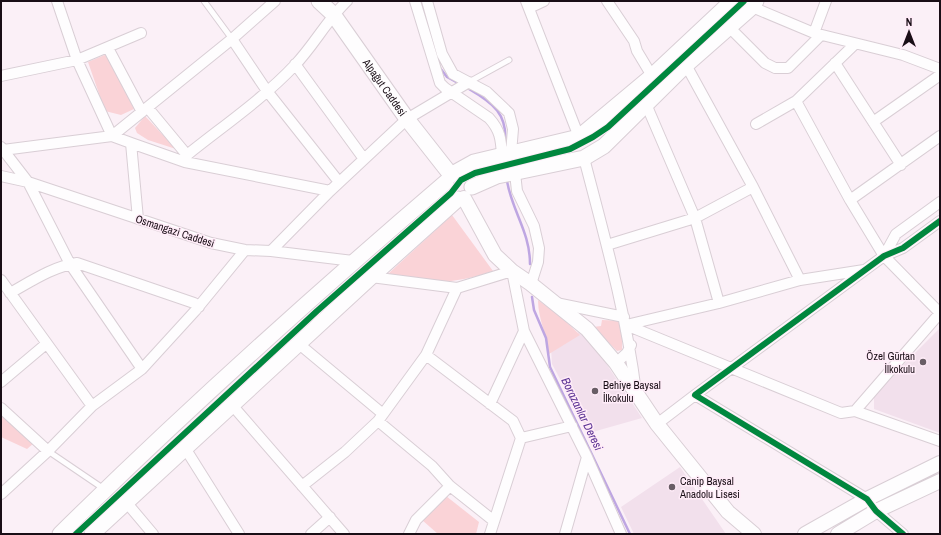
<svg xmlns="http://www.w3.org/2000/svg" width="941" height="535" font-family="'Archivo Narrow',sans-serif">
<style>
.built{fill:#f2e0ec}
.green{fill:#fad3d7}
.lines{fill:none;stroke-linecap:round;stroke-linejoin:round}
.stream{stroke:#bea6e2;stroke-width:2.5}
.service-casing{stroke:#d9ced5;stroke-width:7}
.minor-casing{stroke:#d9ced5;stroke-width:12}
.secondary-casing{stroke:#d9ced5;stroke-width:16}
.primary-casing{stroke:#d9ced5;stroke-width:17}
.service{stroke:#fefdfe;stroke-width:5}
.minor{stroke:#fefdfe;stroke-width:10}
.secondary{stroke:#fefdfe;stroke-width:14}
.primary{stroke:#fefdfe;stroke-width:15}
.cycleway-casing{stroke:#ffecf8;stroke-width:8}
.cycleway{stroke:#00873e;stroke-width:6}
.poi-dot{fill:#685d65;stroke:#ffecf8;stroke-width:1.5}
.labels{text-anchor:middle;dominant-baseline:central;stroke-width:3;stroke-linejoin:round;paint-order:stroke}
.street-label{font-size:11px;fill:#190e16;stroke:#ffecf8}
.poi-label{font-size:11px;fill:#190e16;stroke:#ffecf8;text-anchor:start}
.water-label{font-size:12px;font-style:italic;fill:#5c3494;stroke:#ffecf8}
</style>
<rect width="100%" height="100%" fill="#fbf0f7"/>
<!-- built -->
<path class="built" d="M939 329 940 330V433L874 409V394Z
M582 330 588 336 642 418 589 433 552 364 551 349Z
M680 467 726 534H634L621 507Z"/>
<!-- green -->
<path class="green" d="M107 54 134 109 121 115 105 111 88 62Z
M145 116 176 149 148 140 137 133 135 128Z
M452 215 493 271C452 285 430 284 388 274Z
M538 300 560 316 580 335 549 354C547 335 538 319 538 300Z
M602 320 623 321 622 350 617 351 593 327 601 326Z
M1 414 34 443 27 449 1 437Z
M446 496 479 522 476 534H438L422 520Z"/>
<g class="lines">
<!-- stream -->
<path class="stream" d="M429 30 432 41
M440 68 447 77 458 83
M469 89C493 103 508 114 505 144
M507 181C512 211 530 232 530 264
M532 297 534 310 546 338 550 367 630 534"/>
<!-- service casing -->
<g class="service-casing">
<path id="service" d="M204 1 232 39
M469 82 509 60
M48 451 104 489"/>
</g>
<!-- minor casing -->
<g class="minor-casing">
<path id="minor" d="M57 1 77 60 141 33
M415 1 440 83 445 88 489 118C500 130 501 139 502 155
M427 1 442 54 453 74 487 92 509 113 513 129 511 153
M526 1 579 137
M607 1 634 41 637 51 652 76
M752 7 814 33 903 55 940 69
M529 8 544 1
M729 27 765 63 775 68H788L821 35
M814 33 826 1
M232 39 267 91 339 182
M108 48 142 112
M835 63 901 165
M295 64 364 159
M686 65 753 187 800 280
M1 76 77 60 112 136 232 39 275 1
M796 101 850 200 884 256 940 313
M646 104 695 218 719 303
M148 108 187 155
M873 122 940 75
M756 124 796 101 855 44
M131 143 185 162 330 191
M1 147 28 182 70 264 142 369
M3 150 112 136 131 143 138 219
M584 158C604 235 626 312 636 392
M185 162 187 155C223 126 263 99 295 65 314 45 327 20 347 1
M515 173 517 191 534 226 539 248 538 262 531 284
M1 176 28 182 211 243 245 250 271 251 353 261
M850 200 940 136
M607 245 695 218 753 187
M271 251 330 191 407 119 469 82
M884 256 896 234 940 202
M371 277 457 288 512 271 524 331 587 457 621 534
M1 280 92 406
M10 293C30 282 54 266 77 263L194 303 199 307
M556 303 624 317
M626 325 841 413 855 411 940 441
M626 325 719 303 800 280 864 270
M299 344 383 414
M426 355 513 421 521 438 490 534
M616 363 627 353 631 345
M1 382 46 344
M490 404 524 331
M232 405 344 534
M1 408 48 451
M855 411 940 313
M378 421 432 466 450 486 494 521
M657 424 695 395
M521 438 572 426
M185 448 239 534
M302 486 345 452 378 421 426 355 457 288
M1 494 48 451 92 406 142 369 195 311 245 250
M126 502 153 534
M311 534 330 517
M409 534 416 520 450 486
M565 534 587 457
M903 534 876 511 867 499 695 395 884 256 903 248 940 221"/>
</g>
<!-- secondary casing -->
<g class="secondary-casing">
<path id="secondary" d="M464 198 495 255 512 271 531 284 587 329 616 363 657 424 728 512 754 534
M805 534 867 499 940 463
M838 534 876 511 940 481"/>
</g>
<!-- primary casing -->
<g class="primary-casing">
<g id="primary">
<path id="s1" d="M319 1 333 14 407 119 451 175"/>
<path d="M456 172 474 162 579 137 652 76 732 1"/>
<path d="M472 187 497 176 584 158 604 146 686 65 752 7 756 1"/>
<path d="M60 534C184 412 314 295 446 182"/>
<path d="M92 534 371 277 458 199"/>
</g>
</g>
<!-- service -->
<use href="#service" class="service"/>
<!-- minor -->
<use href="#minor" class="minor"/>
<!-- secondary -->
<use href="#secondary" class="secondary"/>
<!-- primary -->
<use href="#primary" class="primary"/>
<!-- cycleway casing -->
<g class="cycleway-casing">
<path id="cycleway" d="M76 534 317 311 451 193 461 180 475 173 570 149 593 137 608 127 744 1
M903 534 876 511 867 499 695 395 884 256 903 248 940 221"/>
</g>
<!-- cycleway -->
<use href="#cycleway" class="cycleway"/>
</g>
<!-- markers -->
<g class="poi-dot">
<circle cx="923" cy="362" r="4"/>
<circle cx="595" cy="391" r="4"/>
<circle cx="672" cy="487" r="4"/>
</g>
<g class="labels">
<!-- street labels -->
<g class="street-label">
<text stroke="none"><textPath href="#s1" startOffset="109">Alpağut Caddesi</textPath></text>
<text transform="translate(175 231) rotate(18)">Osmangazi Caddesi</text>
</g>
<!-- poi labels -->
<g class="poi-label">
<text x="915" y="356" text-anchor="end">Özel Gürtan<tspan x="915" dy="13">İlkokulu</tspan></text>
<text x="603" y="385">Behiye Baysal<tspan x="603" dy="13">İlkokulu</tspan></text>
<text x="680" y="481">Canip Baysal<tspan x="680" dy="13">Anadolu Lisesi</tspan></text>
</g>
<!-- water labels -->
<g class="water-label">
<text transform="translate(582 414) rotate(64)">Borazanlar Deresi</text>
</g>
</g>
<!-- border -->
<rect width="941" height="535" fill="none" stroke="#190e16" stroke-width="4"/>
<!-- north arrow -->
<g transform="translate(909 32)" stroke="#ffecf8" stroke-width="3" paint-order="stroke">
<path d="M0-3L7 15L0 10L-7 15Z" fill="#190e16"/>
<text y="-6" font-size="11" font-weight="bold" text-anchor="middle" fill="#190e16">N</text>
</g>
</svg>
